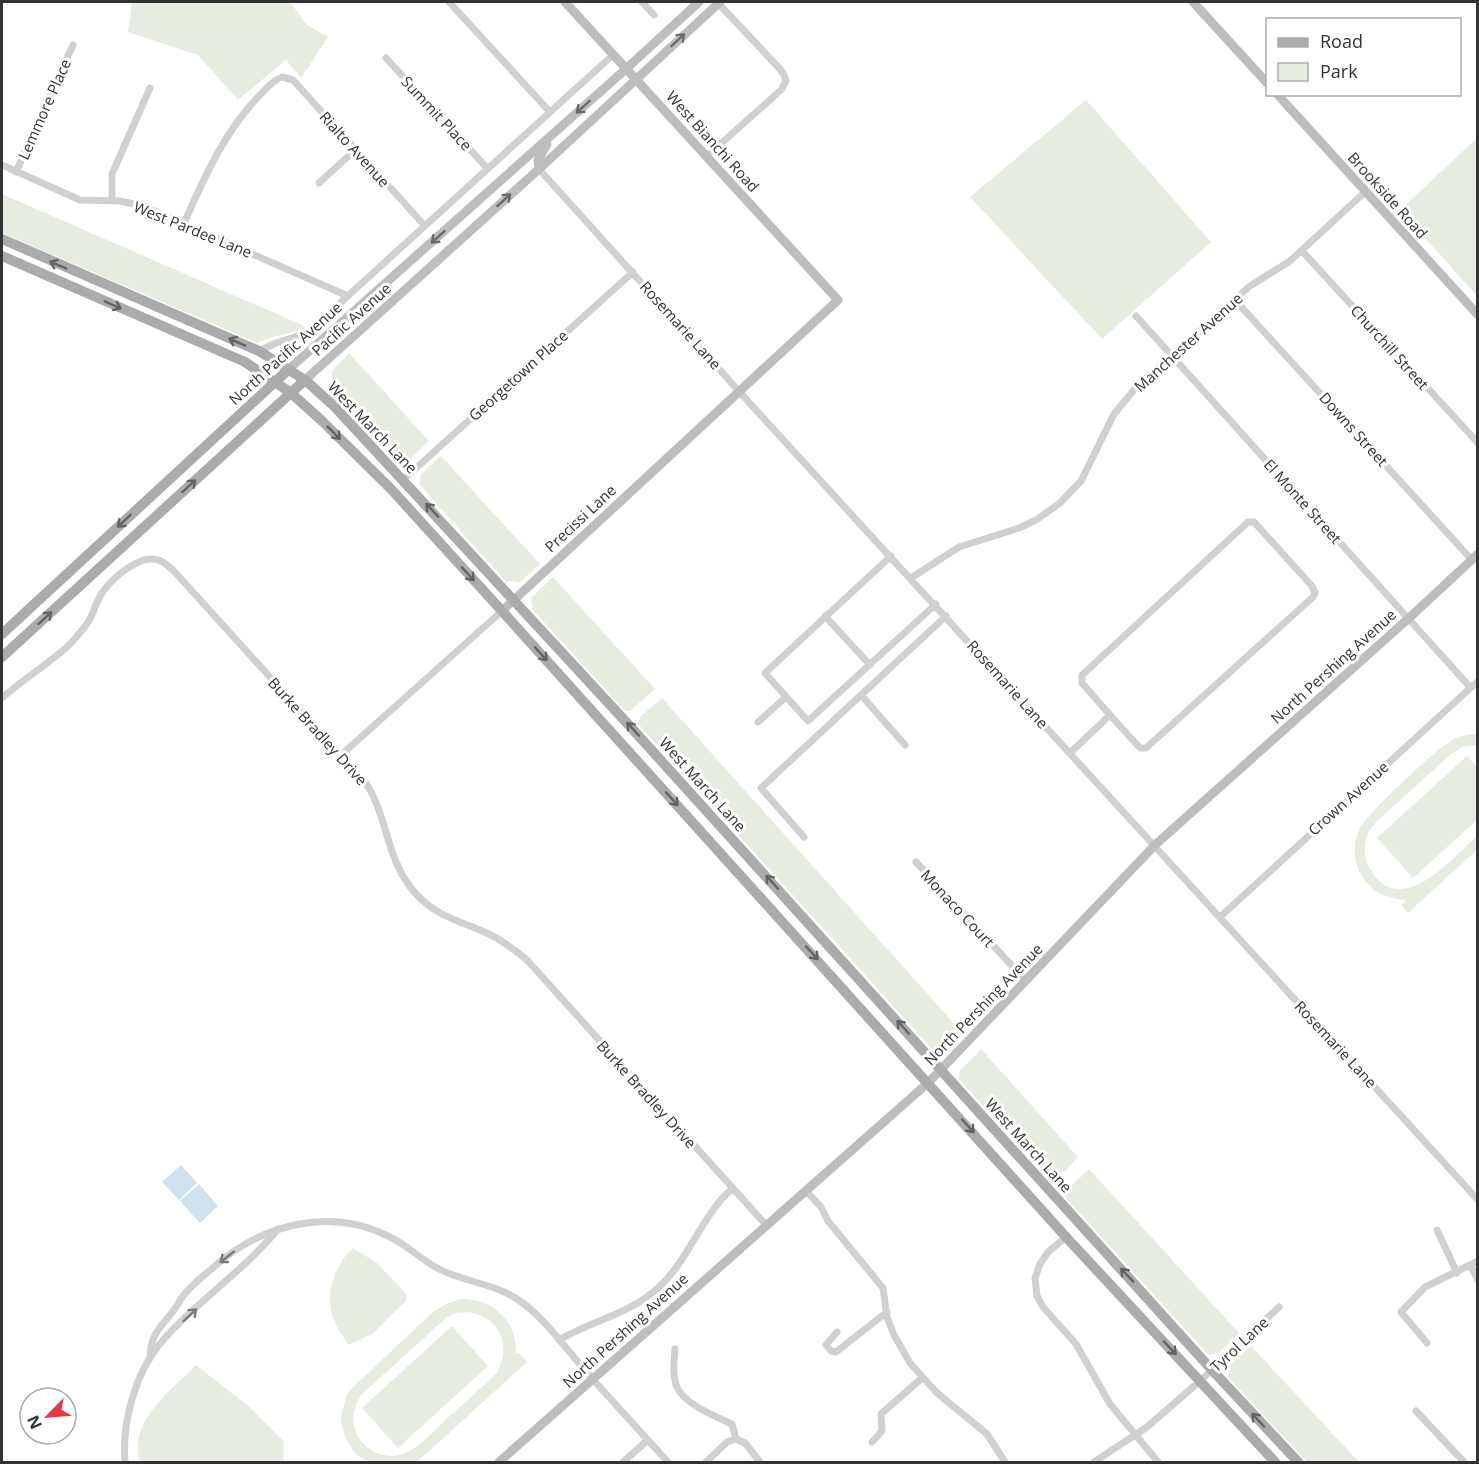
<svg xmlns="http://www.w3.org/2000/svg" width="1479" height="1464" font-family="'Open Sans',sans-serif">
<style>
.green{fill:#e6ecdf;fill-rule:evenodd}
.water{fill:#cfe2ee}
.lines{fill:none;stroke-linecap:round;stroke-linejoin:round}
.street{stroke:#d0d0d0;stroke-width:7}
.secondary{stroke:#bdbdbd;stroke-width:9}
.primary{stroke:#ababab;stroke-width:10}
.oneway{stroke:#6a6a6a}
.oneway2{stroke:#636363}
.oneway3{stroke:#7a7a7a}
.labels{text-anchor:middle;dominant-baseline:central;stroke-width:6;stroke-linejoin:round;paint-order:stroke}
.street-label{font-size:15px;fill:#333;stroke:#fff}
</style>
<rect width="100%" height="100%" fill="#fff"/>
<!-- green -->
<path class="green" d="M132 2H290L307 25 328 37 301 78 286 60 238 100 198 55 128 32Z
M1086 100 1211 242 1102 339 970 197Z
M1477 138V296L1400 210Z
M2 194 302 325 306 329 269 338 257 343 2 233Z
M349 353 429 441 409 460H397L331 388 332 371Z
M441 456 540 564 519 583 509 581 507 583 420 485 421 474Z
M553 577 655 689 630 711H625L533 610 531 598Z
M662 698 960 1030 942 1049 933 1050 638 724 640 717Z
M1477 734V745L1462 747 1451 754C1433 771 1414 787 1396 804 1388 812 1376 820 1370 830 1363 842 1363 857 1370 869 1400 921 1453 858 1477 836V850L1408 913 1401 905 1406 900C1391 899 1376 894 1366 882 1354 867 1351 847 1359 830 1365 815 1435 750 1451 741 1459 736 1468 734 1477 734Z
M1467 756 1477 767V820L1413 878 1377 838Z
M981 1049 1078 1157C1069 1166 1060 1180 1046 1176L959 1079 960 1071Z
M1089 1169 1239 1333 1220 1352 1209 1355 1206 1352 1066 1198 1065 1192Z
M353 1248 377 1263 406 1294V1301L372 1334 348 1345C344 1337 337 1328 334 1320 324 1296 334 1265 353 1248Z
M461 1299C494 1299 517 1321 516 1354L519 1353 527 1362 417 1462H368L361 1458 354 1452 345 1437 341 1420 342 1412 347 1395 352 1388 433 1312 446 1304ZM468 1312C500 1316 513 1347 496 1373 479 1391 459 1407 441 1424 430 1434 419 1448 405 1453 387 1461 366 1452 357 1435 351 1421 353 1408 361 1395L446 1318 457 1313Z
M452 1326 488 1366 398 1448 362 1408Z
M1251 1346 1359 1462H1307L1228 1377 1231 1364Z
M196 1365 252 1409 284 1442 283 1462H140C127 1422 171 1391 196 1365Z"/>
<!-- water -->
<path class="water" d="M181 1165 197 1183 179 1200 162 1182Z
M199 1184 218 1206 200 1223 180 1201Z"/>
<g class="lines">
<!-- street -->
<path class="street" d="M449 2 550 112
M642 2 654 15
M386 58 488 169
M707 156 781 90 786 81 784 75 780 69 718 3
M2 165 80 200 120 201 143 206 348 296
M539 169 755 409 1478 1200
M16 172 73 45
M319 183 355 150
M112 201V174L150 88
M184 223C205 176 224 132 260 95 267 88 273 80 282 77L293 80 425 226
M1302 251 1478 443
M1235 300 1471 559
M1136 316 1470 687
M259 351 276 343 307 333 614 54
M404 479 633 272
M891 556 765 673 808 721 936 604
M911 578 959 547 1019 528 1036 520 1060 503 1081 481 1114 414 1139 384 1250 286 1290 261 1365 192
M825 616 870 665
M861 695 905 745
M2 698C23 679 49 664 70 644 77 636 85 628 90 619 95 609 97 599 104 590 114 577 140 554 158 560 163 561 168 566 173 570L366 783C388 818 386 856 411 888 434 917 458 920 489 934 503 941 515 950 527 960L766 1225
M758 722 786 697
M1071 752 1110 715 1140 748H1146L1313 597 1315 593 1312 586 1254 522H1248L1082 675V683L1110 715
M341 755 502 611
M804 837 761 788 946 616
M916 862 1026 981
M1220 917 1478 681
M806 1191 821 1207 828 1221 883 1288 887 1317 894 1335 910 1363 937 1393 987 1434 1005 1462
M1437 1230 1457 1273
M1066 1237 1048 1252 1040 1264 1035 1278 1037 1296 1043 1307 1076 1344 1110 1404 1158 1462
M1470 1265 1478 1280
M837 1332 826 1345 831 1351 836 1352 887 1312
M559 1340C593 1320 632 1314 661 1285 684 1263 695 1234 714 1209 719 1201 726 1194 733 1188
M1427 1343 1401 1312 1425 1287 1478 1261
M675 1349C674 1361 672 1375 677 1387 684 1404 716 1417 732 1424L736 1439
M150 1358C150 1332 163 1326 176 1307 179 1304 180 1299 183 1296 192 1284 205 1275 216 1265 264 1224 330 1207 388 1236 406 1244 420 1259 437 1268 463 1282 493 1283 517 1299 542 1315 564 1346 583 1368 611 1400 640 1431 668 1462
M1416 1411 1464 1462
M736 1439 745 1443 760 1462
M872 1442 882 1431 881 1414 922 1378
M125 1462C122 1424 134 1376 159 1345 194 1303 243 1272 278 1229
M623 1462 648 1440
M706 1462 727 1442 736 1439
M1094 1462 1147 1427 1200 1381 1279 1307"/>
<!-- secondary -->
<path class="secondary" d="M1193 2 1268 84
M1277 94 1478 315
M539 169 538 160 547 144
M288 370 627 68 699 2
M305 380 539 169 720 2
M502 611 838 300 565 2
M499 1462 929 1082 1155 845 1409 618 1478 554"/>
<!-- primary -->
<path class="primary" d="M2 239 259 351 305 380 334 406 627 723 1212 1370 1298 1462
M2 256 245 362 291 393 321 420 391 489 502 611 1066 1237 1275 1462
M2 634 288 370
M2 657 305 380"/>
</g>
<!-- one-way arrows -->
<defs><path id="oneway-shaft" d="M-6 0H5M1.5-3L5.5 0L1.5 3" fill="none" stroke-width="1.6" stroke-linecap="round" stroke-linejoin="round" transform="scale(1.5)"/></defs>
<g class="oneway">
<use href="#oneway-shaft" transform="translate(678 40) rotate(-43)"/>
<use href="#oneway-shaft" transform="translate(583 107) rotate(138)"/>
<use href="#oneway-shaft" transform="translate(504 200) rotate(-42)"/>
<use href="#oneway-shaft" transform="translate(438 237) rotate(138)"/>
</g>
<g class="oneway2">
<use href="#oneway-shaft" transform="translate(58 265) rotate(-157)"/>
<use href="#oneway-shaft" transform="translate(113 305) rotate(24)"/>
<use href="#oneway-shaft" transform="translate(237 342) rotate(-156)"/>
<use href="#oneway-shaft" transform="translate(334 433) rotate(45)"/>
<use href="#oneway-shaft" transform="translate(189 486) rotate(-42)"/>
<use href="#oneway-shaft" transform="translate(432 510) rotate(-133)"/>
<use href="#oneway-shaft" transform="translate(124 521) rotate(137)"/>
<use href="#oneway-shaft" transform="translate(468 574) rotate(47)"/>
<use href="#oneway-shaft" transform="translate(45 618) rotate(-42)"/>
<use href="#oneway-shaft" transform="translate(541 654) rotate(48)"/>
<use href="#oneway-shaft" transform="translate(633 729) rotate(-132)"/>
<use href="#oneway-shaft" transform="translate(672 799) rotate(48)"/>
<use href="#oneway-shaft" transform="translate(772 882) rotate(-132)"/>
<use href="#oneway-shaft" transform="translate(812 953) rotate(48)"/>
<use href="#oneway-shaft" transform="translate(903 1027) rotate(-132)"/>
<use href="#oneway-shaft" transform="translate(968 1126) rotate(48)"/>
<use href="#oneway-shaft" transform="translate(1127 1275) rotate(-133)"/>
<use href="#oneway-shaft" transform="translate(1170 1348) rotate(47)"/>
<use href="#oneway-shaft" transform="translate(1258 1420) rotate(-133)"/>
</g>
<g class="oneway3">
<use href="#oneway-shaft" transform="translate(227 1257) rotate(142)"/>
<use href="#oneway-shaft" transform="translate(190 1315) rotate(-43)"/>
</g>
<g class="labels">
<!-- street labels -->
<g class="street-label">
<text transform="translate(44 109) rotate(-66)">Lemmore Place</text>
<text transform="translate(437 113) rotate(47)">Summit Place</text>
<text transform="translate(713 141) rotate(48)">West Bianchi Road</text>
<text transform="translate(355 149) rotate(48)">Rialto Avenue</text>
<text transform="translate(1388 195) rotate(48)">Brookside Road</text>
<text transform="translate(193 229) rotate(22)">West Pardee Lane</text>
<text transform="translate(351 319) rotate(-42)">Pacific Avenue</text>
<text transform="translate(681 325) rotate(48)">Rosemarie Lane</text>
<text transform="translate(1188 342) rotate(-42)">Manchester Avenue</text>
<text transform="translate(1390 347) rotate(48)">Churchill Street</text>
<text transform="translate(285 353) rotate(-42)">North Pacific Avenue</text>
<text transform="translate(518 375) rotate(-42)">Georgetown Place</text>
<text transform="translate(373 427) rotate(46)">West March Lane</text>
<text transform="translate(1354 429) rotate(48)">Downs Street</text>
<text transform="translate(1303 501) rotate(48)">El Monte Street</text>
<text transform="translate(580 518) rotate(-43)">Precissi Lane</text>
<text transform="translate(1333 666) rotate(-42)">North Pershing Avenue</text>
<text transform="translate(1008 684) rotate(48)">Rosemarie Lane</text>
<text transform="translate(318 731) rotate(48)">Burke Bradley Drive</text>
<text transform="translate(703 784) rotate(48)">West March Lane</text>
<text transform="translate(1348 798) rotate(-42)">Crown Avenue</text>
<text transform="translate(958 908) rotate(47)">Monaco Court</text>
<text transform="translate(983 1004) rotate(-46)">North Pershing Avenue</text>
<text transform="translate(1336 1044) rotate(47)">Rosemarie Lane</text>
<text transform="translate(647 1094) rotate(48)">Burke Bradley Drive</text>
<text transform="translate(1029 1145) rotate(48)">West March Lane</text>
<text transform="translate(625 1330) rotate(-42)">North Pershing Avenue</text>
<text transform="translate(1239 1344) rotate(-43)">Tyrol Lane</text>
</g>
</g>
<!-- border -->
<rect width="1479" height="1464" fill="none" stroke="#333333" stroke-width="6"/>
<!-- legend -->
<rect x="1266" y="18" width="195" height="78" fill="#ffffff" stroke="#adadad" stroke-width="1.5"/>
<rect x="1278" y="38" width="30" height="9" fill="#ababab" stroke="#adadad" stroke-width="1.5"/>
<text x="1320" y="48" font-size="18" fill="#333333">Road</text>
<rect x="1278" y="63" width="30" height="18" fill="#e6ecdf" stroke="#adadad" stroke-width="1.5"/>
<text x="1320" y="78" font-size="18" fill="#333333">Park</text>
<!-- north arrow -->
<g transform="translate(48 1416) rotate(245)"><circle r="28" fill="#ffffff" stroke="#adadad" stroke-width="1.5"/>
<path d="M0-4.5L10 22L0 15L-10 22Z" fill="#e63946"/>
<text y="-9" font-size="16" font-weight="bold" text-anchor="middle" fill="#333333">N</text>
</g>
</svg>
